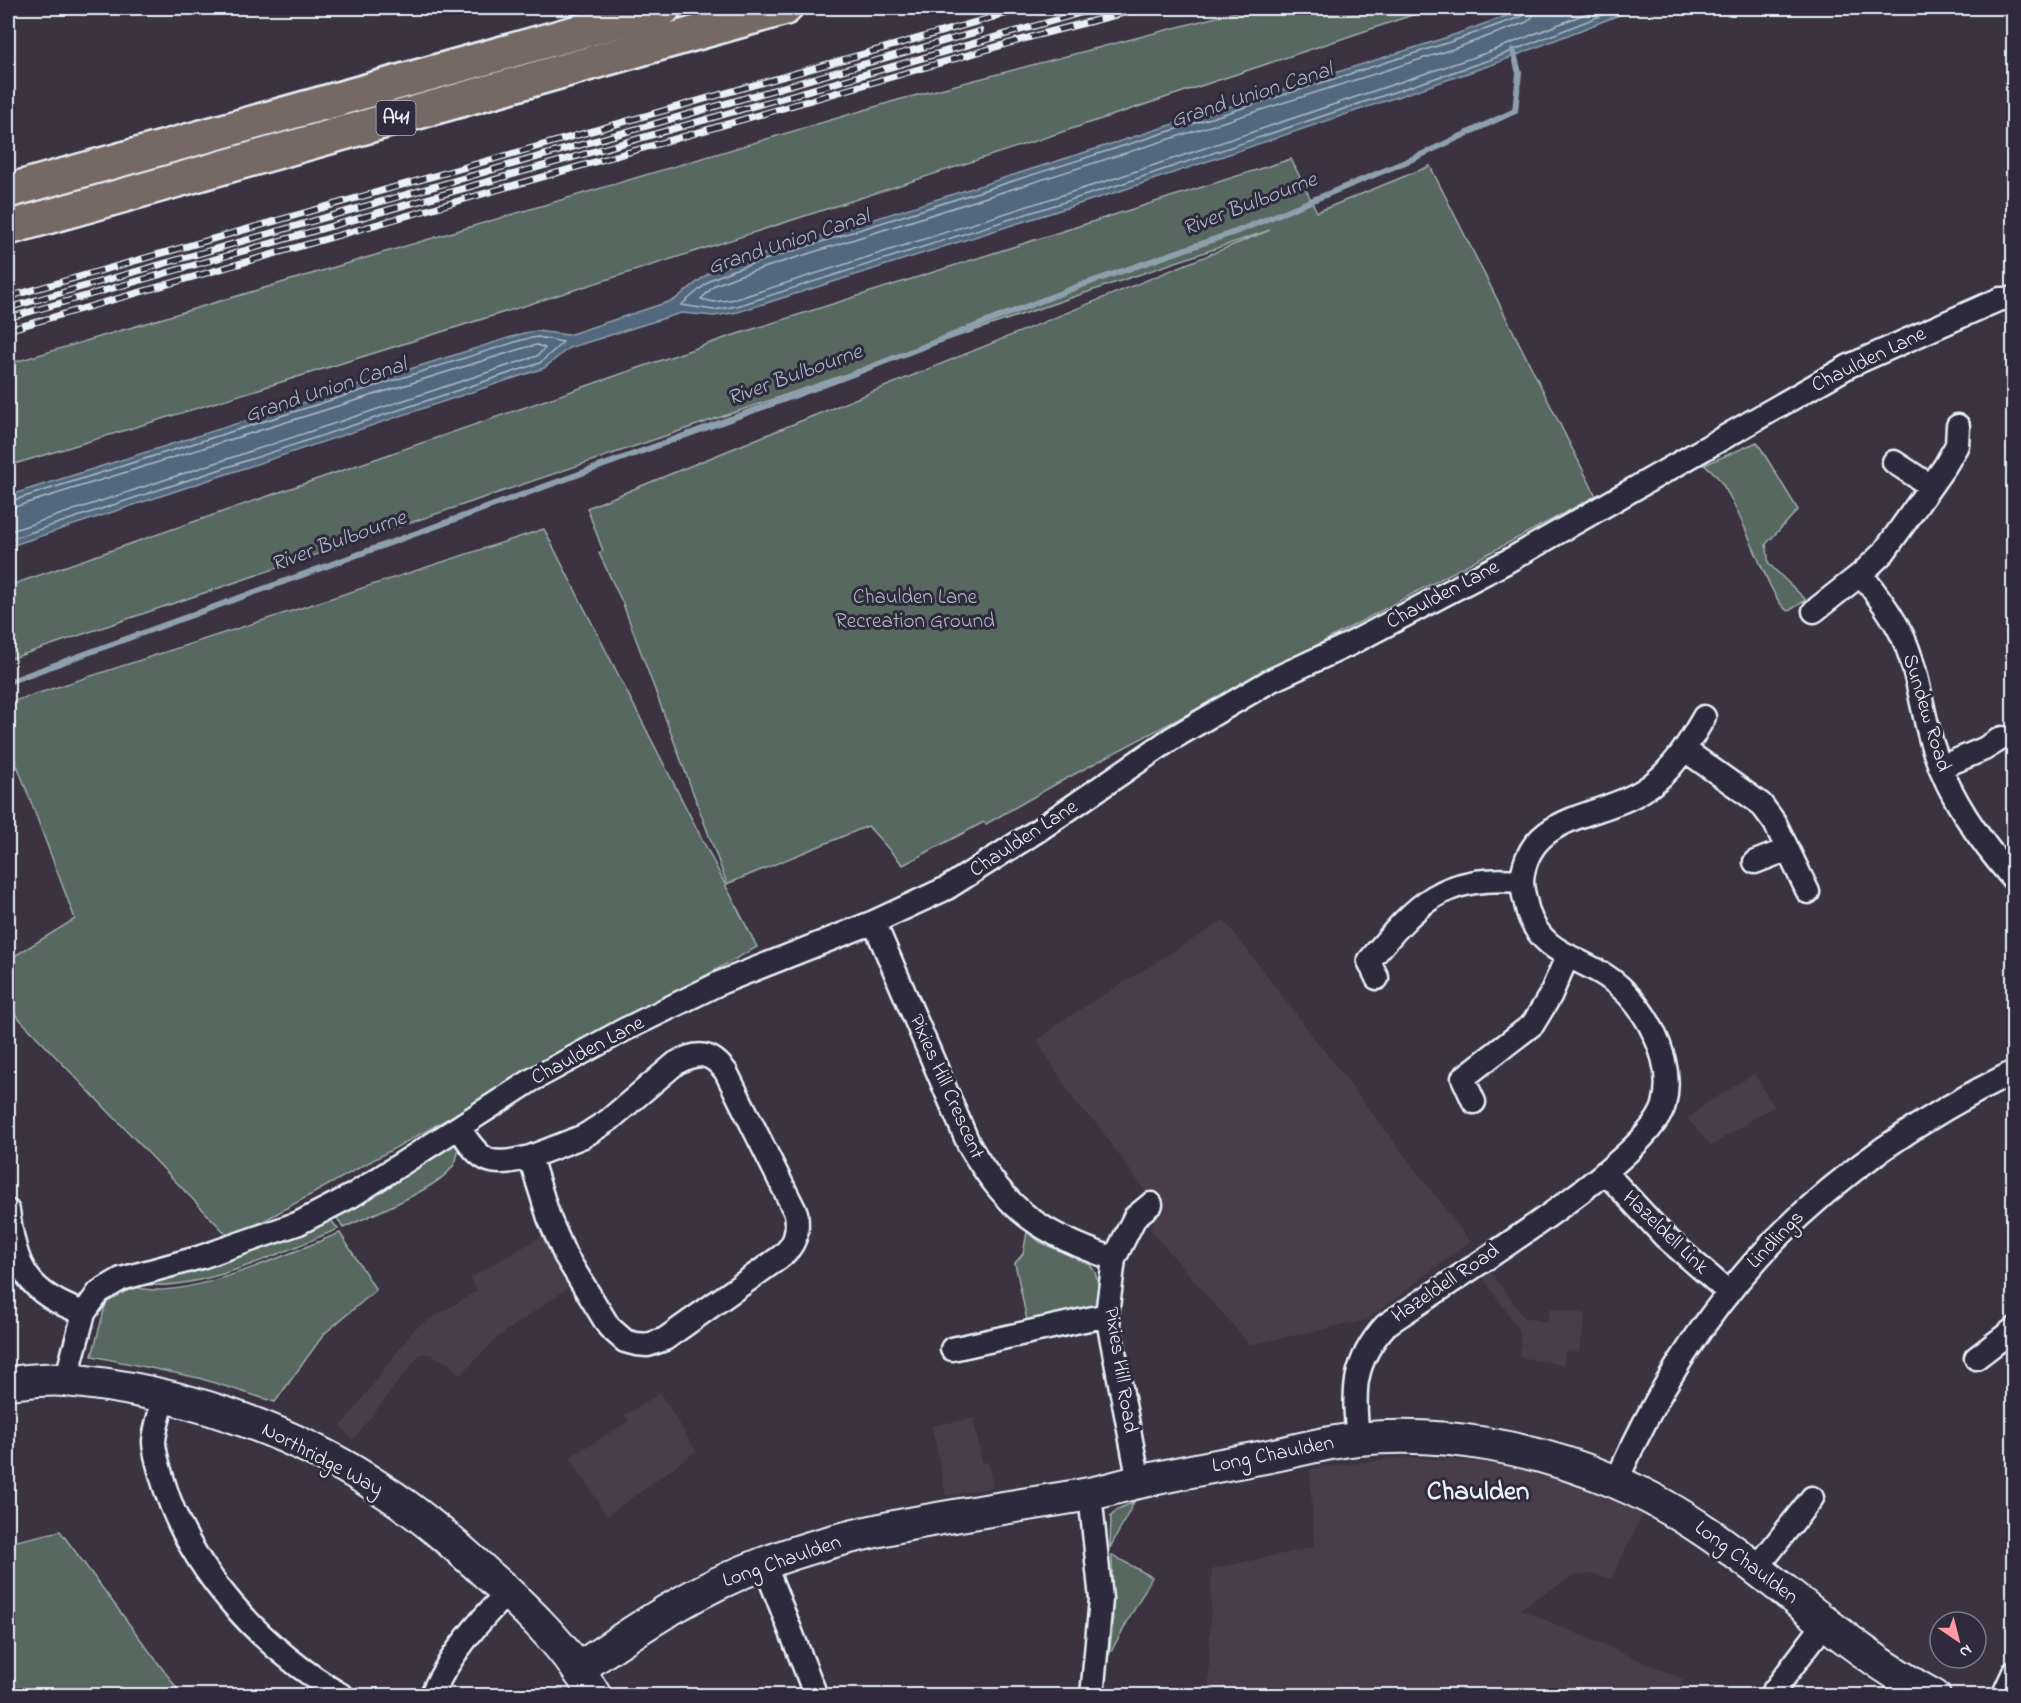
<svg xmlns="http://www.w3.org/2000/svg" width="2021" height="1703" font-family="'Indie Flower',sans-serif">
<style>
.built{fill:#493e48}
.green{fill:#56675f;stroke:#9facac;stroke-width:1.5}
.water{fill:#52687d;stroke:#8e9fae;stroke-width:1.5}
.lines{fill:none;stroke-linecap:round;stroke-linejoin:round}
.shore{stroke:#acbac7;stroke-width:1.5}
.stream{stroke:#8e9fae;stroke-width:6}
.street-casing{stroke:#e8f1f8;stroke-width:27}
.secondary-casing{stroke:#e8f1f8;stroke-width:36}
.highway-casing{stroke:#e8f1f8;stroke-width:38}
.street{stroke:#2f2a3d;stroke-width:22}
.secondary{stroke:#2f2a3d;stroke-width:32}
.highway{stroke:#766964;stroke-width:33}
.rail-casing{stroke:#e8f1f8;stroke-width:7}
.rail{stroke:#2f2a3d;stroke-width:4.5;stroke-dasharray:14;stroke-linecap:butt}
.labels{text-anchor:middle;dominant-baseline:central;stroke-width:6;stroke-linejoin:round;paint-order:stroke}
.shield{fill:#2f2a3d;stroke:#b0b5c0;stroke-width:1.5}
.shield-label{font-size:20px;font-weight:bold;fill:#e8f1f8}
.street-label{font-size:21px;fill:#e8f1f8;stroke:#2f2a3d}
.park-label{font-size:21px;fill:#aebabb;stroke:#2f2a3d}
.water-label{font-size:22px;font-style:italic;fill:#acbac7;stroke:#2f2a3d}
.district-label{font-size:27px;font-weight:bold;fill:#e8f1f8;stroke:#2f2a3d}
</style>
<rect width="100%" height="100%" fill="#3b3342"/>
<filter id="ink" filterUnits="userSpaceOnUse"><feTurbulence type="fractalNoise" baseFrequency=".0167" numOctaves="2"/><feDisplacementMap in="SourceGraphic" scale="12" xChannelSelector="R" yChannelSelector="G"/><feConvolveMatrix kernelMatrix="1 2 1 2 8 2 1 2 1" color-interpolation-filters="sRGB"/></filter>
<g filter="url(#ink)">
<!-- built -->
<path class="built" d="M1224 920 1470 1241 1367 1320 1250 1345 1151 1231 1155 1205 1097 1124 1079 1107 1037 1041 1060 1022Z
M1754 1074 1774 1106 1711 1146 1688 1119 1707 1103Z
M542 1236 569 1287 498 1337 460 1375 449 1364 430 1354H420L353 1440 341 1427 415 1328 477 1291 470 1278Z
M1489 1270 1524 1318 1547 1322 1550 1308 1586 1314 1579 1352 1566 1350 1563 1365 1519 1357 1521 1342 1518 1328 1481 1275Z
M660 1393 696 1451 607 1516 570 1457 629 1421 625 1415Z
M973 1418 982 1463 988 1462 993 1487 946 1496 932 1426Z
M1407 1457 1533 1466 1643 1514 1611 1579 1594 1574 1574 1575 1520 1609 1683 1679 1676 1696H1208L1212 1569 1314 1547 1310 1469Z"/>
<!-- green -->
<path class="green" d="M1251 8H1433C961 168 485 321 8 466V364L898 100Z
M1291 159 1317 212 1430 166 1596 496 1056 784 986 824 984 822 903 865 868 826 727 884 623 604 599 553 603 551 587 508 1270 230 10 659 8 586 728 337Z
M1757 442 1798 510 1766 544 1769 564 1806 600 1789 611C1768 606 1737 481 1704 465Z
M544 529 757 947 231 1239 8 1007V960L75 919 8 741V703Z
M458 1139C458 1148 459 1158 453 1166 438 1189 370 1215 343 1228L336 1216 385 1188Z
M329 1218 338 1229C282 1252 192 1296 133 1283Z
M1027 1232 1040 1242 1089 1264C1102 1277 1098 1295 1095 1312L1028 1325 1015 1263 1023 1254Z
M340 1233 376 1290 324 1334 275 1402 199 1378 92 1356 107 1299 136 1287C182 1303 294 1251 340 1233Z
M1134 1502 1110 1548 1111 1516 1118 1509Z
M60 1531 182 1695H8V1543Z
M1112 1555 1152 1577 1109 1655 1113 1625Z"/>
<!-- water -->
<path class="water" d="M1528 8H1637L1494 64 1123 190 738 312 714 316 681 313 569 348 544 368 8 547V497L23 491 524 333 537 331 568 335 674 300 709 273 730 265 1448 37Z"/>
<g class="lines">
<!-- shore -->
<path class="shore" d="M1527 8 1523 16 1450 42 733 270 712 279 681 305 714 310 737 306 1121 184 1492 59 1620 8
M1535 8 1533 16 1527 22 1453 49 735 277 715 285 701 299 714 302 736 299 1119 177 1489 52 1600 8
M8 502 525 339 538 337 563 342 540 363 8 540
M8 509 527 347 537 345 545 348 537 356 8 532"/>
<!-- stream -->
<path class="stream" d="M8 682 840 379 1079 286 1238 231 1410 160 1515 111 1519 73 1513 50"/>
<!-- street casing -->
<g class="street-casing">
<path id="street" d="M1894 462 1929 485
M1861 574C1876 593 1891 613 1902 635 1918 669 1921 708 1932 744 1948 796 1979 840 2014 880
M1814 611 1861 574 1884 552 1945 466 1957 445 1958 426
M1685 750 1761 804 1775 823 1808 892
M1941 767 1984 749 2002 738
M1755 862 1786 850
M874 922 969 1145C1008 1213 1042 1233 1114 1259
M1377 978 1369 961C1418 903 1441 875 1522 881
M1474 1102 1463 1078 1533 1024 1550 996 1567 957
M460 1129C482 1164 490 1167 530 1157L549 1218 565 1255 609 1327 625 1341 636 1344 648 1345 665 1339 779 1258C795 1246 799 1233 796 1213L726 1072C711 1052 698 1051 676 1063L609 1120 584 1136 530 1157
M1605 1172 1665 1237 1727 1291
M8 1211C16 1269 27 1293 84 1313
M952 1349 1107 1315
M1976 1358 2014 1329
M66 1380 84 1313 99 1292 121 1279 201 1257 299 1223 353 1195 532 1080 624 1030 722 982 874 922 947 888 1037 831 1171 739 1270 681 1350 644 1506 562 1849 366 2000 299H2014
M164 1397C161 1411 155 1427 154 1441 154 1453 160 1470 163 1481 190 1572 262 1648 343 1696
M1358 1439C1353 1392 1352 1362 1386 1325 1441 1287 1649 1161 1664 1105 1676 1059 1644 1001 1606 976 1575 956 1541 952 1528 912 1526 903 1522 891 1522 881 1527 813 1600 819 1644 790 1672 772 1688 745 1704 717
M1139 1482 1107 1315 1114 1259 1135 1217 1151 1204
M1616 1482C1701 1289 1824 1165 2014 1072
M1090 1494 1101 1599 1092 1696
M764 1563 816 1696
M1756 1569 1812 1498
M431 1696C449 1656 477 1623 508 1592
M1770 1696 1825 1623
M2003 1696 2014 1672"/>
</g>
<!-- secondary casing -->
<g class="secondary-casing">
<path id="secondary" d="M8 1383C27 1381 47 1378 66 1380 176 1390 290 1428 381 1489 419 1513 454 1544 487 1574 528 1610 568 1649 595 1696
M580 1668C639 1627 698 1588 765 1563 868 1524 981 1513 1089 1494 1106 1491 1123 1485 1139 1482 1183 1472 1226 1464 1270 1456 1298 1450 1328 1442 1357 1439 1445 1430 1535 1448 1616 1482 1736 1532 1820 1635 1934 1696"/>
</g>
<!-- highway casing -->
<g class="highway-casing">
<path id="highway" d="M8 191 664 8
M8 228 785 8"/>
</g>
<!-- street -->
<use href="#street" class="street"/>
<!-- secondary -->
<use href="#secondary" class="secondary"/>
<!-- highway -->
<use href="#highway" class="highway"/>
<!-- rail casing -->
<g class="rail-casing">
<path id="rail" d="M8 297 1025 8
M8 308 980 31
M8 318 1098 8
M8 330 1038 35 1143 8"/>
</g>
<!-- rail -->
<use href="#rail" class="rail"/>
</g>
</g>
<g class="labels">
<!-- shield labels -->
<rect class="shield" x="376.5" y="101" width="39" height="34" rx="4.5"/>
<g class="shield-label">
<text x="396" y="118">A41</text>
</g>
<!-- street labels -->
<g class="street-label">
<text transform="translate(1869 360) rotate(-26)">Chaulden Lane</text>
<text transform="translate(1443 595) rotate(-28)">Chaulden Lane</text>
<text transform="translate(1926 713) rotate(73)">Sundew Road</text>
<text transform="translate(1024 839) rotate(-33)">Chaulden Lane</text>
<text transform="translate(588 1051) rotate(-28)">Chaulden Lane</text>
<text transform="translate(946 1087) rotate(66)">Pixies Hill Crescent</text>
<text transform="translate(1665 1233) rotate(44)">Hazeldell Link</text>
<text transform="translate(1776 1240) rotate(-46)">Lindlings</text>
<text transform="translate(1446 1284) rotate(-34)">Hazeldell Road</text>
<text transform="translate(1120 1370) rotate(81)">Pixies Hill Road</text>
<text transform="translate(1273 1455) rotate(-11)">Long Chaulden</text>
<text transform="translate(322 1460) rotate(28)">Northridge Way</text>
<text transform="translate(782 1562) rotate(-19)">Long Chaulden</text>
<text transform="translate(1746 1563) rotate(37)">Long Chaulden</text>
</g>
<!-- park labels -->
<g class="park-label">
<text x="915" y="598">Chaulden Lane<tspan x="915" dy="24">Recreation Ground</tspan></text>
</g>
<!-- water labels -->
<g class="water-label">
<text transform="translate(1252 96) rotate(-18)">Grand Union Canal</text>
<text transform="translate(1250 205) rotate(-21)">River Bulbourne</text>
<text transform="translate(789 243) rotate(-18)">Grand Union Canal</text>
<text transform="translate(795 376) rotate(-20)">River Bulbourne</text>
<text transform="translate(326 391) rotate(-18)">Grand Union Canal</text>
<text transform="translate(339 542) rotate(-20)">River Bulbourne</text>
</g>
<!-- district labels -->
<g class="district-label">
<text x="1478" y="1492">Chaulden</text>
</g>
</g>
<!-- margin -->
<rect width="2021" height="1703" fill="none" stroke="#2f2a3d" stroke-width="30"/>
<rect x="15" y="15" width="1991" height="1673" fill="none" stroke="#e8f1f8" stroke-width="2" filter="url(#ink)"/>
<!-- north arrow -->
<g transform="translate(1958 1640) rotate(145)"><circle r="28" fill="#2f2a3d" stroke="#797a88" stroke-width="1.5"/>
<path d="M0-4.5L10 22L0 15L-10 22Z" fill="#ff9aa2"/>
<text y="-9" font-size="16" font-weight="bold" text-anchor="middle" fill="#e8f1f8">N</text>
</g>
</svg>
